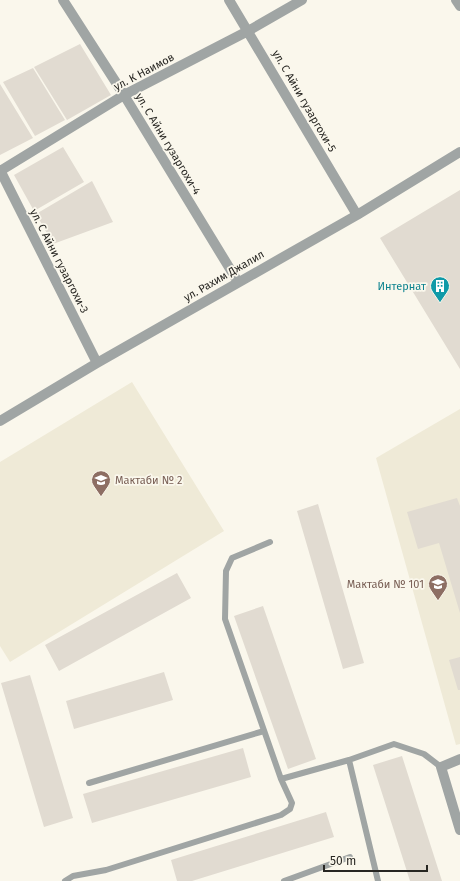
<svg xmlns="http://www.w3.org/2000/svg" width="460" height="881" font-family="'Fira Sans',sans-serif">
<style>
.built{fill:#efead7}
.building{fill:#e1dbd1}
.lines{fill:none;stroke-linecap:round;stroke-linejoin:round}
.lane{stroke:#a0a5a4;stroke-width:6}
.street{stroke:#a0a5a4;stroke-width:10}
.labels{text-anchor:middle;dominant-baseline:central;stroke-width:3.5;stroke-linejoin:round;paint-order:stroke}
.street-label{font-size:11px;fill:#272622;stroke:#faf7ec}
.culture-label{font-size:11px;fill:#0d838f;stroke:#faf7ec;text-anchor:end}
.education-label{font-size:11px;fill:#785e54;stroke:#faf7ec;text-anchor:start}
</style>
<rect width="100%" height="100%" fill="#faf7ec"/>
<!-- built -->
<path class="built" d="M132 382 224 531 10 662 0 646V462Z
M460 409V744L456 745 376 458Z"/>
<!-- building -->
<path class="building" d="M80 44 111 95 67 120 34 67Z
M33 68 65 120 35 136 3 82Z
M0 84 33 138 0 155Z
M63 147 84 182 34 211 14 175Z
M92 181 113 222 53 244 36 214Z
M460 190V369L380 238Z
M457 498 460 506V613L439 543 418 549 407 512Z
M318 504 364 663 343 669 297 511Z
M177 573 191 598 59 671 45 645Z
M263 606 316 759 288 769 234 616Z
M460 657V690H458L449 660Z
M164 672 173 700 74 729 66 701Z
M30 675 73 818 44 827 1 683Z
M243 748 251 777 92 823 83 794Z
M402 756 442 881H410L373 765Z
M326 812 334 837 192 881H177L171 860Z"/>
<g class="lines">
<!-- lane -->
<path class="lane" d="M270 542 232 558 226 571 225 619 281 779 349 760
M89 783 264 731
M65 881 73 876 106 870 281 815 290 809 292 803 281 779
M284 881 350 857
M378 881 349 760 394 744 424 754 441 767"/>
<!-- street -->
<path class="street" d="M63 0 124 95 238 282
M229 0 357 215
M456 0 460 6
M0 170 97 363
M0 171 124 95 248 31 302 0
M0 421 97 363 357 215 460 152
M460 759 441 767 460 830"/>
</g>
<!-- icons -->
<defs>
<g id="building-pin" transform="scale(1)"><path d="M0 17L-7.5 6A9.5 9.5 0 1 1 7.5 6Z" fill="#0f9aa8" stroke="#faf7ec"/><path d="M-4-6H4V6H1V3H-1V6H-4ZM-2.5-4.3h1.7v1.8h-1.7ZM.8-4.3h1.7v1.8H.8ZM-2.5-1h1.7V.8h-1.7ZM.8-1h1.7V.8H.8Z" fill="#fff"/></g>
<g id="school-pin" transform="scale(1)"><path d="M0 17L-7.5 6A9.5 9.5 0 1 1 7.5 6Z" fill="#8d6e63" stroke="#faf7ec"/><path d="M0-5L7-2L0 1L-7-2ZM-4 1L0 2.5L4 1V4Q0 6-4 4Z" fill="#fff"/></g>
</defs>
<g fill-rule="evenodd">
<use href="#building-pin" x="440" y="286"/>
<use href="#school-pin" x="101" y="480"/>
<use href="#school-pin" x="438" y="584"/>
</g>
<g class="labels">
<!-- street labels -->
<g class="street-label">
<text transform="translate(144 72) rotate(-28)">ул. К Наимов</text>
<text transform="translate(304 101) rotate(60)">ул. С Айни гузаргохи-5</text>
<text transform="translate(168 144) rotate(59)">ул. С Айни гузаргохи-4</text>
<text transform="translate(59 261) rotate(63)">ул. С Айни гузаргохи-3</text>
<text transform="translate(224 276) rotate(-30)">ул. Рахим Джалил</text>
</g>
<!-- culture labels -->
<g class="culture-label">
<text x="426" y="286">Интернат</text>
</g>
<!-- education labels -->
<g class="education-label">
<text x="115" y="480">Мактаби № 2</text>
<text x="424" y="584" text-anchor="end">Мактаби № 101</text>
</g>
</g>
<!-- scale -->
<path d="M324 865v6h103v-6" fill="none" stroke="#272622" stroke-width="2"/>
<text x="330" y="865" font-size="12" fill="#272622" stroke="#faf7ec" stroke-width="3" paint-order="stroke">50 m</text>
</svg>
